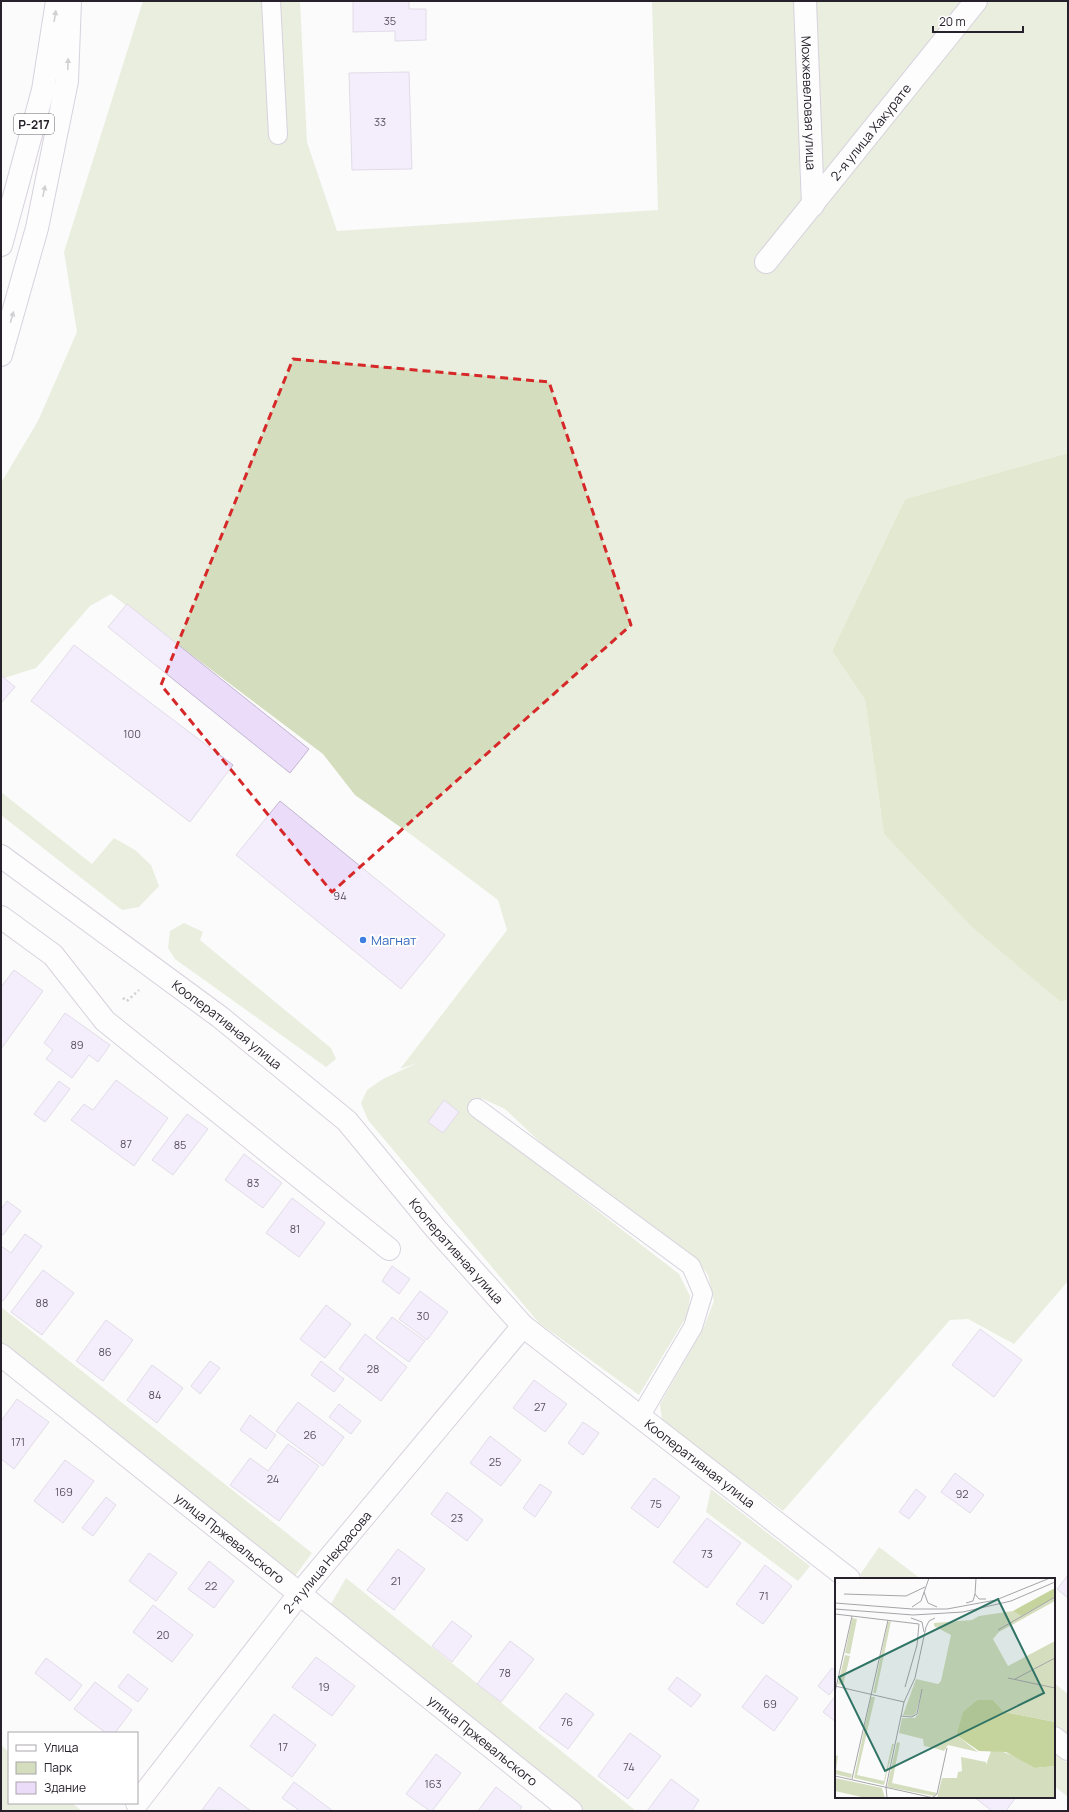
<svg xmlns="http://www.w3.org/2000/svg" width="1069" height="1812" font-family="Manrope,sans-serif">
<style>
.green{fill:#d4ddbd}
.forest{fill:#c5d39d}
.building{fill:#ebdcfa;stroke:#c2b5cf}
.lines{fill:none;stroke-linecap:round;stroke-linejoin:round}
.lane-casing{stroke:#ac9fb9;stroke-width:20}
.street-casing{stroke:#ac9fb9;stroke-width:24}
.secondary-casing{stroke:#ac9fb9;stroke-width:24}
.primary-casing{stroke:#ac9fb9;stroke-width:24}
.path{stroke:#9b989d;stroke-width:2.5;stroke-dasharray:2 3;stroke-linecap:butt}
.lane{stroke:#fff;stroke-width:18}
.street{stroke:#fff;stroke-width:22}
.secondary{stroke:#fff;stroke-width:22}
.primary{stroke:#fff;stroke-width:22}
.oneway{fill:#9e9ba0}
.marked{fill:none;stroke:#d62828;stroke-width:3;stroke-dasharray:8 5;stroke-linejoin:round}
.shop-dot{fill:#3f7fe0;stroke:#fff;stroke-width:1.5}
.labels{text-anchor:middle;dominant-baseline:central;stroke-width:4;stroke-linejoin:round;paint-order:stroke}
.number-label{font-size:11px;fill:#585060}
.shield{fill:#fff;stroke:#68646b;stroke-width:1}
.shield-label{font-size:12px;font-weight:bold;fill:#27212c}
.street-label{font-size:13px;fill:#27212c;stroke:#fff}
.shop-label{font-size:13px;fill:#366cbe;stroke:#fff;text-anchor:start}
.inset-road{fill:none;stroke:#a6a4a8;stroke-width:1}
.view{fill:#307466;fill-opacity:0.15;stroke:#307466;stroke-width:2}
.inset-edge{fill:none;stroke:#27212c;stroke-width:2}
</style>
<rect width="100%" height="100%" fill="#fbfbfb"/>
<!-- green -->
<path class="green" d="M143 1H300L307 142 337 231 658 210 652 1H1068V453L905 499 832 651 865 700 884 834 1061 1002 1068 999V1281L1014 1344 968 1319 950 1320 783 1511 668 1427 662 1420 660 1404 703 1329 714 1301 708 1275 691 1254 544 1146 505 1109 481 1098 509 1142 679 1274 690 1296 688 1314 639 1395 539 1323 368 1120 361 1103 367 1090 383 1079 417 1063 400 1069 507 930 498 900 413 836 355 795 323 754 111 594 90 606 36 668 1 679V483L38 421 77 332 64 252Z
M1 792 92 864 114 838 135 850 151 865 159 886 139 907 122 910 1 815Z
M184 923 203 932 200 940 331 1048 336 1059 326 1067 175 959 168 948 170 931Z
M1 1307 312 1553 295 1576 1 1352Z
M711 1489 810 1566 798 1581 706 1512Z
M879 1547 921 1579H865L860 1575Z
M346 1578 636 1811H580L328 1609Z
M1054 1683 1068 1694V1740L1054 1729Z
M1 1745 9 1752V1803H72L82 1811H1Z
M1054 1752 1068 1763V1797L1054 1786Z"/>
<!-- forest -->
<path class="forest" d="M1068 453V999L1061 1002 973 928 884 834 865 700 832 651 905 499Z"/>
<!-- building -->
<path class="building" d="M353 1H409V9H426V40L395 41V31L353 32Z
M409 72 412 169 352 170 349 73Z
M127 604 309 749 290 773 108 627Z
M74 645 233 765 190 822 31 701Z
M1 675 15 687 1 703Z
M280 801 445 935 401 989 236 855Z
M14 970 43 991 1 1049V987Z
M65 1013 110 1045 98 1062 89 1055 72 1078 46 1059 53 1050 44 1043Z
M116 1080 168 1118 134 1166 71 1120 84 1104 93 1110Z
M59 1081 70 1089 45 1122 34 1114Z
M444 1100 459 1112 443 1133 428 1122Z
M187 1114 208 1129 173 1175 152 1160Z
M244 1154 282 1183 263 1208 225 1180Z
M292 1198 325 1223 299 1257 266 1233Z
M7 1201 21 1211 3 1235 1 1234V1209Z
M25 1234 42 1246 3 1301 1 1300V1246L11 1253Z
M392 1266 410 1279 399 1294 382 1281Z
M43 1270 74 1293 42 1335 11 1312Z
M420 1291 448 1312 427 1340 399 1319Z
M326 1305 351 1324 325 1358 300 1339Z
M392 1317 425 1341 409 1362 376 1338Z
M106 1320 133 1340 103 1381 76 1361Z
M980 1329 1022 1360 994 1397 952 1365Z
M365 1334 407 1367 381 1401 339 1369Z
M210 1361 220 1368 200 1394 191 1386Z
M321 1361 344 1379 334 1392 311 1375Z
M152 1365 183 1388 157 1423 127 1400Z
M534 1380 567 1404 545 1432 513 1408Z
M17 1399 49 1422 14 1469 1 1459V1421Z
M298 1402 344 1437 323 1466 276 1431Z
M339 1404 361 1421 351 1434 329 1417Z
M250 1415 276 1435 266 1449 240 1430Z
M583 1422 599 1433 583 1455 568 1443Z
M490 1436 521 1460 501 1486 470 1463Z
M288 1444 319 1466 279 1521 230 1485 250 1458 268 1471Z
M65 1460 94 1481 63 1523 34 1501Z
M955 1473 984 1495 970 1513 941 1492Z
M654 1478 680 1497 658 1528 631 1508Z
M540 1484 552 1492 535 1517 523 1508Z
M916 1489 926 1497 909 1519 899 1512Z
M447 1492 483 1520 467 1541 431 1514Z
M106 1497 116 1505 93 1536 82 1528Z
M707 1518 741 1543 707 1588 673 1562Z
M398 1549 425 1569 394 1610 367 1590Z
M149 1553 177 1573 156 1601 129 1581Z
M209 1561 234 1581 214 1608 188 1589Z
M765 1565 792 1586 763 1624 736 1604Z
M1068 1575V1598L1057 1589Z
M153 1605 193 1635 172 1662 133 1632Z
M452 1621 472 1636 452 1662 432 1646Z
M510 1641 534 1659 501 1702 477 1684Z
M316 1657 355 1686 332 1716 292 1687Z
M46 1658 82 1685 70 1701 35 1673Z
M832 1668 836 1671V1686L829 1695 818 1686Z
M128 1674 148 1689 138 1702 118 1687Z
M766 1675 798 1698 774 1731 742 1707Z
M677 1677 701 1695 691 1707 668 1689Z
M95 1682 132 1710 115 1733H106L74 1709Z
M566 1693 594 1714 568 1749 539 1728Z
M836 1695V1722L823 1712Z
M274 1714 316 1745 292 1777 250 1746Z
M630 1733 661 1756 628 1799 598 1776Z
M436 1754 461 1773 432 1811H430L406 1794Z
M671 1779 699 1800 692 1811H647Z
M294 1782 333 1811H300L282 1798Z
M219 1787 251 1811 202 1810Z
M496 1787 522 1807 519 1811H478Z
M974 1797H1016L1006 1811H992Z"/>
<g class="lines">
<!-- lane casing -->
<g class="lane-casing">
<path id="lane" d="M271 1 278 135
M477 1108 691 1266 703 1294 693 1327 640 1417"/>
</g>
<!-- street casing -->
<g class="street-casing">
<g id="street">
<path id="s1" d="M805 1 813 205"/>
<path id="s2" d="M766 262 976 1"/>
<path d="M1 917 53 955 105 1021 389 1249"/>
<path id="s3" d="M523 1326 849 1579"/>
<path id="s4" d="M1 1355 571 1811"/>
<path d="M1054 1738 1068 1749"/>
</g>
</g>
<!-- secondary casing -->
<g class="secondary-casing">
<g id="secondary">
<path id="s5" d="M1 856 220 1017 347 1121 436 1229 523 1326 300 1593 137 1803"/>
</g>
</g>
<!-- primary casing -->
<g class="primary-casing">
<path id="primary" d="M1 245 43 90 57 1
M1 355 37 228 67 81 70 1"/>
</g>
<!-- path -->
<path class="path" d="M123 998 127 1001 139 990"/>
<!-- lane -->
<use href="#lane" class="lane"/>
<!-- street -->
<use href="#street" class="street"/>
<!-- secondary -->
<use href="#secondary" class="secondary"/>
<!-- primary -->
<use href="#primary" class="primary"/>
</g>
<!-- one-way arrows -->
<defs><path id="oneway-solid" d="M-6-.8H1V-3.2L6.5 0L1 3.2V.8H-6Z"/></defs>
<g class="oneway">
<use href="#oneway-solid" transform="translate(55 16) rotate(-81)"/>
<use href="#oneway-solid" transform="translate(68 64) rotate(-88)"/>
<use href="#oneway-solid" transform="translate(44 191) rotate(-78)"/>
<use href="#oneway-solid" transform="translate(12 317) rotate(-74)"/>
</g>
<!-- marked area -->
<path d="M0 0H1069V1812H0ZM293 359 549 382 631 625 332 892 161 685Z" fill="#fbfbfb" fill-opacity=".55" fill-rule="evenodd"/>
<path class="marked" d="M293 359 549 382 631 625 332 892 161 685Z"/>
<!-- markers -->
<circle class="shop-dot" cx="363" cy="940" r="4"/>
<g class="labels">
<!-- number labels -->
<g class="number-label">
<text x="390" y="20">35</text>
<text x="380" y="121">33</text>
<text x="132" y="733">100</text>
<text x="340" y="895">94</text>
<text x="77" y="1044">89</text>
<text x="126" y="1143">87</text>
<text x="180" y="1144">85</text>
<text x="253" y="1182">83</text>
<text x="295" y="1228">81</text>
<text x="42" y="1302">88</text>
<text x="423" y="1315">30</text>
<text x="105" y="1351">86</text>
<text x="373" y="1368">28</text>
<text x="155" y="1394">84</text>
<text x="540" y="1406">27</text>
<text x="310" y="1434">26</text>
<text x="18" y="1441">171</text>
<text x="495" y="1461">25</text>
<text x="273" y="1478">24</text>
<text x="64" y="1491">169</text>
<text x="962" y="1493">92</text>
<text x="656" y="1503">75</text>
<text x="457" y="1517">23</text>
<text x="707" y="1553">73</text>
<text x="396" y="1580">21</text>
<text x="211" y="1585">22</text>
<text x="764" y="1595">71</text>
<text x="163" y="1634">20</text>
<text x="505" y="1672">78</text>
<text x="324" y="1686">19</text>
<text x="770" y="1703">69</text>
<text x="567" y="1721">76</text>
<text x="283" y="1746">17</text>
<text x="629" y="1766">74</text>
<text x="433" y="1783">163</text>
</g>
<!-- shield labels -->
<rect class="shield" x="14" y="114" width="40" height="20" rx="3"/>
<g class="shield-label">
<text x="34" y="124">Р-217</text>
</g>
<!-- street labels -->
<g class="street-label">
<text stroke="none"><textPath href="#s1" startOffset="102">Можжевеловая улица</textPath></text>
<text stroke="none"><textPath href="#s2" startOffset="167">2-я улица Хакурате</textPath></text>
<text stroke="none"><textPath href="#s5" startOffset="282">Кооперативная улица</textPath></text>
<text stroke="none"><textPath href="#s5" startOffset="606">Кооперативная улица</textPath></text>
<text stroke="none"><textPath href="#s3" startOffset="224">Кооперативная улица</textPath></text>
<text stroke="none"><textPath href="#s4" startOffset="293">улица Пржевальского</textPath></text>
<text transform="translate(327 1562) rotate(-50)">2-я улица Некрасова</text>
<text stroke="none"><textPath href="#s4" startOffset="617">улица Пржевальского</textPath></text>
</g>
<!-- shop labels -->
<g class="shop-label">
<text x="371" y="940">Магнат</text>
</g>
</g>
<!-- overview -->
<g transform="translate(835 1578)">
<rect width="220" height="220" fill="#fbfbfb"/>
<path d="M220 19V23L164 54 158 61 173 88 220 63V144L169 134 158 122H142L128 135 121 157 143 174 113 167 109 173 99 170 89 168 88 161 64 155 67 140H80L83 136 87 111 81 135 78 138 68 137 81 101 103 106 106 103 116 57 99 48V45L137 42 144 38 178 33 186 38ZM17 40 22 41 15 76 10 75ZM56 43 41 115H38L53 44ZM10 77 15 78 8 107 3 106ZM36 119H40L22 197 49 203 57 166H59L49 207 19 200ZM62 164 65 165 57 205 102 215 99 218 52 209ZM163 172 190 182 200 190 220 188V220H102L107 200H122L123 194 127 193 126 179 151 184V187L156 173ZM0 177 3 178 1 192 17 196 16 200 0 196ZM0 200 47 210 50 220H31L0 213Z" fill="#d4ddbd"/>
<path d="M220 10V19L186 38 178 33ZM142 122H158L169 134 220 144V188L200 190 171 174 144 173 121 157 128 134Z" fill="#c5d39d"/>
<path class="inset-road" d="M89 14 93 25 102 29M9 16 71 18 90 9M140 16 141 0M0 25 77 31H112L161 22 215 0M131 25 138 23 140 16 144 21H151M77 29 86 23 94 0M0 31 78 37 128 34 176 23 220 4M0 36 84 46 82 67 70 109M76 40 87 44 89 54M163 52 220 19M173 100 220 110M180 101 220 80M0 108 69 124 80 100 91 49 94 43 100 40M0 114 17 38M66 138 77 139 82 136 87 111M0 198 99 220M17 201 53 42M98 219 102 216 112 170M52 220 51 209 69 124"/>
<path class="view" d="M163 21 209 115 50 193 4 99Z"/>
<rect width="220" height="220" class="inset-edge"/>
</g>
<!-- border -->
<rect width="1069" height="1812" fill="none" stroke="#27212c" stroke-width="4"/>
<!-- legend -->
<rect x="8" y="1732" width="130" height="72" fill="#ffffff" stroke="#a9a6ab"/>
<rect x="16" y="1745" width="20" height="6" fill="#ffffff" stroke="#a9a6ab"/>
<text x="44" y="1752" font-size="12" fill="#27212c">Улица</text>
<rect x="16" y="1762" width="20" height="12" fill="#d4ddbd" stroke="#a9a6ab"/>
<text x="44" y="1772" font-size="12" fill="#27212c">Парк</text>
<rect x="16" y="1782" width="20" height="12" fill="#ebdcfa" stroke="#a9a6ab"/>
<text x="44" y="1792" font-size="12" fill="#27212c">Здание</text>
<!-- scale -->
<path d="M933 26v6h90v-6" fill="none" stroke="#27212c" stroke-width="2"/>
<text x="939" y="26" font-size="12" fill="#27212c" stroke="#ffffff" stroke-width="3" paint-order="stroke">20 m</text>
</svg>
